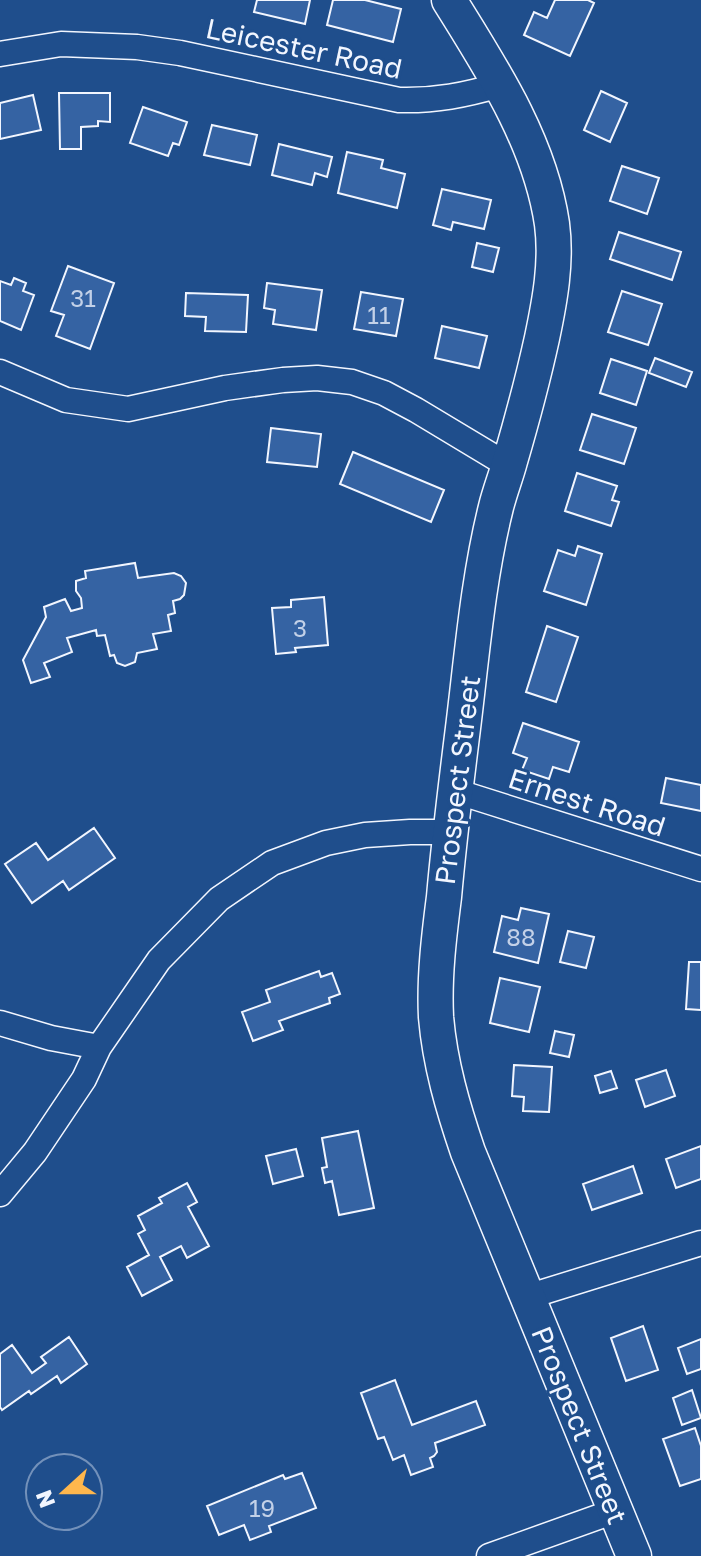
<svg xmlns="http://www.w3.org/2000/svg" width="701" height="1556" font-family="'Golos Text',sans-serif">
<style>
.building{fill:#3563a3;stroke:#f2f6ff;stroke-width:2}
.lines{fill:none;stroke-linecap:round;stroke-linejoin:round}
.street-casing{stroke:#f2f6ff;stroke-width:27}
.secondary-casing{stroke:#f2f6ff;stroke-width:37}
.street{stroke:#1f4e8c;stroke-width:24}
.secondary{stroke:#1f4e8c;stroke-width:34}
.labels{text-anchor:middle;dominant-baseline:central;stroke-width:6;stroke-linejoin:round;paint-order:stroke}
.number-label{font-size:24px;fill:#c3d1e8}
.street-label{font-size:28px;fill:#f2f6ff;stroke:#1f4e8c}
</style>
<rect width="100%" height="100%" fill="#1f4e8c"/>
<!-- building -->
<path class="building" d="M257 0H310L305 24 254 12Z
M333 0H365L401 9 393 42 327 25Z
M555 0H588L594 3 570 56 524 35 534 12 547 18Z
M601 91 627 103 610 142 584 130Z
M59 93H110V122L98 121V126L81 127V149H60Z
M33 95 41 130 0 139V103Z
M143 107 187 122 179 145 173 143 168 156 130 143Z
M212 125 257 135 250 165 204 155Z
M279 144 332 157 327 177 315 173 312 185 272 175Z
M347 152 383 160 381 168 405 174 397 208 338 193Z
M622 166 659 178 647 214 610 201Z
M442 189 491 200 484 229 453 222 451 230 433 225Z
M619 232 681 252 672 280 610 259Z
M477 243 499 248 493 272 472 267Z
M68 266 114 283 90 349 56 336 64 315 51 311Z
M14 278 26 283 23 291 34 295 21 330 0 321V281L11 285Z
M267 283 322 290 316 330 273 324 275 310 264 308Z
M622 291 662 304 648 345 608 332Z
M361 292 403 299 396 336 354 329Z
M186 293 248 295 246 332 205 331 206 317 185 316Z
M442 326 487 336 479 368 435 358Z
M655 358 692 372 686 387 649 373Z
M611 359 647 371 636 405 600 393Z
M592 414 636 428 624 464 580 450Z
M271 428 321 434 317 467 267 462Z
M353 452 444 490 431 522 340 484Z
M577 473 617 486 612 500 619 502 611 526 565 511Z
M578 546 602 554 586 605 544 591 558 550 575 556Z
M135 563 138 578 174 573 181 576 186 583 184 595 180 599 173 601 175 613 168 615 171 631 153 634 157 649 137 653 135 662 125 666 117 663 114 655 110 656 105 635 97 636 96 630 67 638 72 652 44 663 50 677 31 683 23 660 46 617 44 607 65 599 71 611 82 608 81 598 76 591V581L86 578 85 571Z
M324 597 328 645 295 648 296 652 276 654 272 608 291 607V600Z
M547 626 578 637 556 702 526 692Z
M523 723 579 742 569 772 553 767 549 779 522 770 527 758 513 753Z
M666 778 701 785V811L661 803Z
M94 828 115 858 69 890 63 881 32 903 5 864 36 843 48 860Z
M521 908 549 914 538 963 494 952 502 916 518 920Z
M568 931 594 937 586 968 560 962Z
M689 962H701V1010L686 1009Z
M319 971 321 977 332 973 340 994 329 998 330 1003 279 1021 283 1030 253 1041 242 1012 270 1002 266 990Z
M500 978 540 987 529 1032 490 1023Z
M555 1031 574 1035 569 1057 550 1053Z
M514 1065 552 1067 549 1112 523 1111 524 1097 512 1096Z
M666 1070 675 1096 645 1107 636 1080Z
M611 1071 617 1088 600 1093 595 1076Z
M358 1131 374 1208 339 1215 332 1181 325 1183 322 1168 327 1167 322 1138Z
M701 1146V1179L676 1188 666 1159Z
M296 1149 303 1176 273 1184 266 1156Z
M633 1166 642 1193 592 1210 583 1184Z
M187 1183 197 1202 188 1207 209 1246 187 1258 181 1246 160 1257 172 1280 142 1296 127 1267 149 1255 138 1234 145 1230 138 1216 162 1203 159 1198Z
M643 1326 658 1370 626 1381 611 1338Z
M69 1337 87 1364 61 1383 57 1376 31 1394 29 1391 2 1410 0 1407V1354L12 1345 32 1373 46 1363 41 1357Z
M701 1339V1369L687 1374 678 1348Z
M395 1380 412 1425 476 1401 485 1425 435 1443 437 1452 434 1456 430 1458 433 1467 411 1475 404 1455 393 1460 384 1437 378 1439 361 1393Z
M692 1390 701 1418 682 1425 673 1398Z
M695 1428 701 1446V1479L680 1486 663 1439Z
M302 1473 316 1508 269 1526 271 1532 250 1540 244 1525 219 1535 207 1506 283 1475 285 1479Z"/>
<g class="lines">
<!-- street casing -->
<g class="street-casing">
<path id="street" d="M0 54 61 44 137 47 180 53 399 100C436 101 465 95 500 85
M0 372 66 400 128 409 225 388 283 380 317 378 352 382 384 393 416 410 509 466
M455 791 701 869
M0 1023 51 1038 99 1047
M0 1194 35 1152 84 1079 99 1047 159 960 219 899 272 863 326 843 365 835 410 832H450
M527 1297 701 1243
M489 1556 615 1511"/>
</g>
<!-- secondary casing -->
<g class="secondary-casing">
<path id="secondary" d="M449 0C492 69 540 142 552 224 557 262 550 300 542 338 533 379 522 420 510 461 506 476 500 491 496 507 478 579 472 655 463 728 456 784 449 840 444 897 439 936 434 977 436 1017 440 1064 453 1108 468 1152L634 1556"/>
</g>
<!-- street -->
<use href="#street" class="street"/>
<!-- secondary -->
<use href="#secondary" class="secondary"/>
</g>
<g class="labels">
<!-- number labels -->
<g class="number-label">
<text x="83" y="297">31</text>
<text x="379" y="314">11</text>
<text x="300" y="627">3</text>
<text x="521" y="936">88</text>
<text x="262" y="1507">19</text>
</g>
<!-- street labels -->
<g class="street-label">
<text transform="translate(304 48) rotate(12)">Leicester Road</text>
<text transform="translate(457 780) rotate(-83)">Prospect Street</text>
<text transform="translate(587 802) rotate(18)">Ernest Road</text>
<text transform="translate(580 1425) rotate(68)">Prospect Street</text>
</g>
</g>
<!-- north arrow -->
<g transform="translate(64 1492) rotate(249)"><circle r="38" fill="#1f4e8c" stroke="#7391ba" stroke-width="2"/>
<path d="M0-6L14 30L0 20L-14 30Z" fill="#ffb74d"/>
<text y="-12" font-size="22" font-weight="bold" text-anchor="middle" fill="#f2f6ff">N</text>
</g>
</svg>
